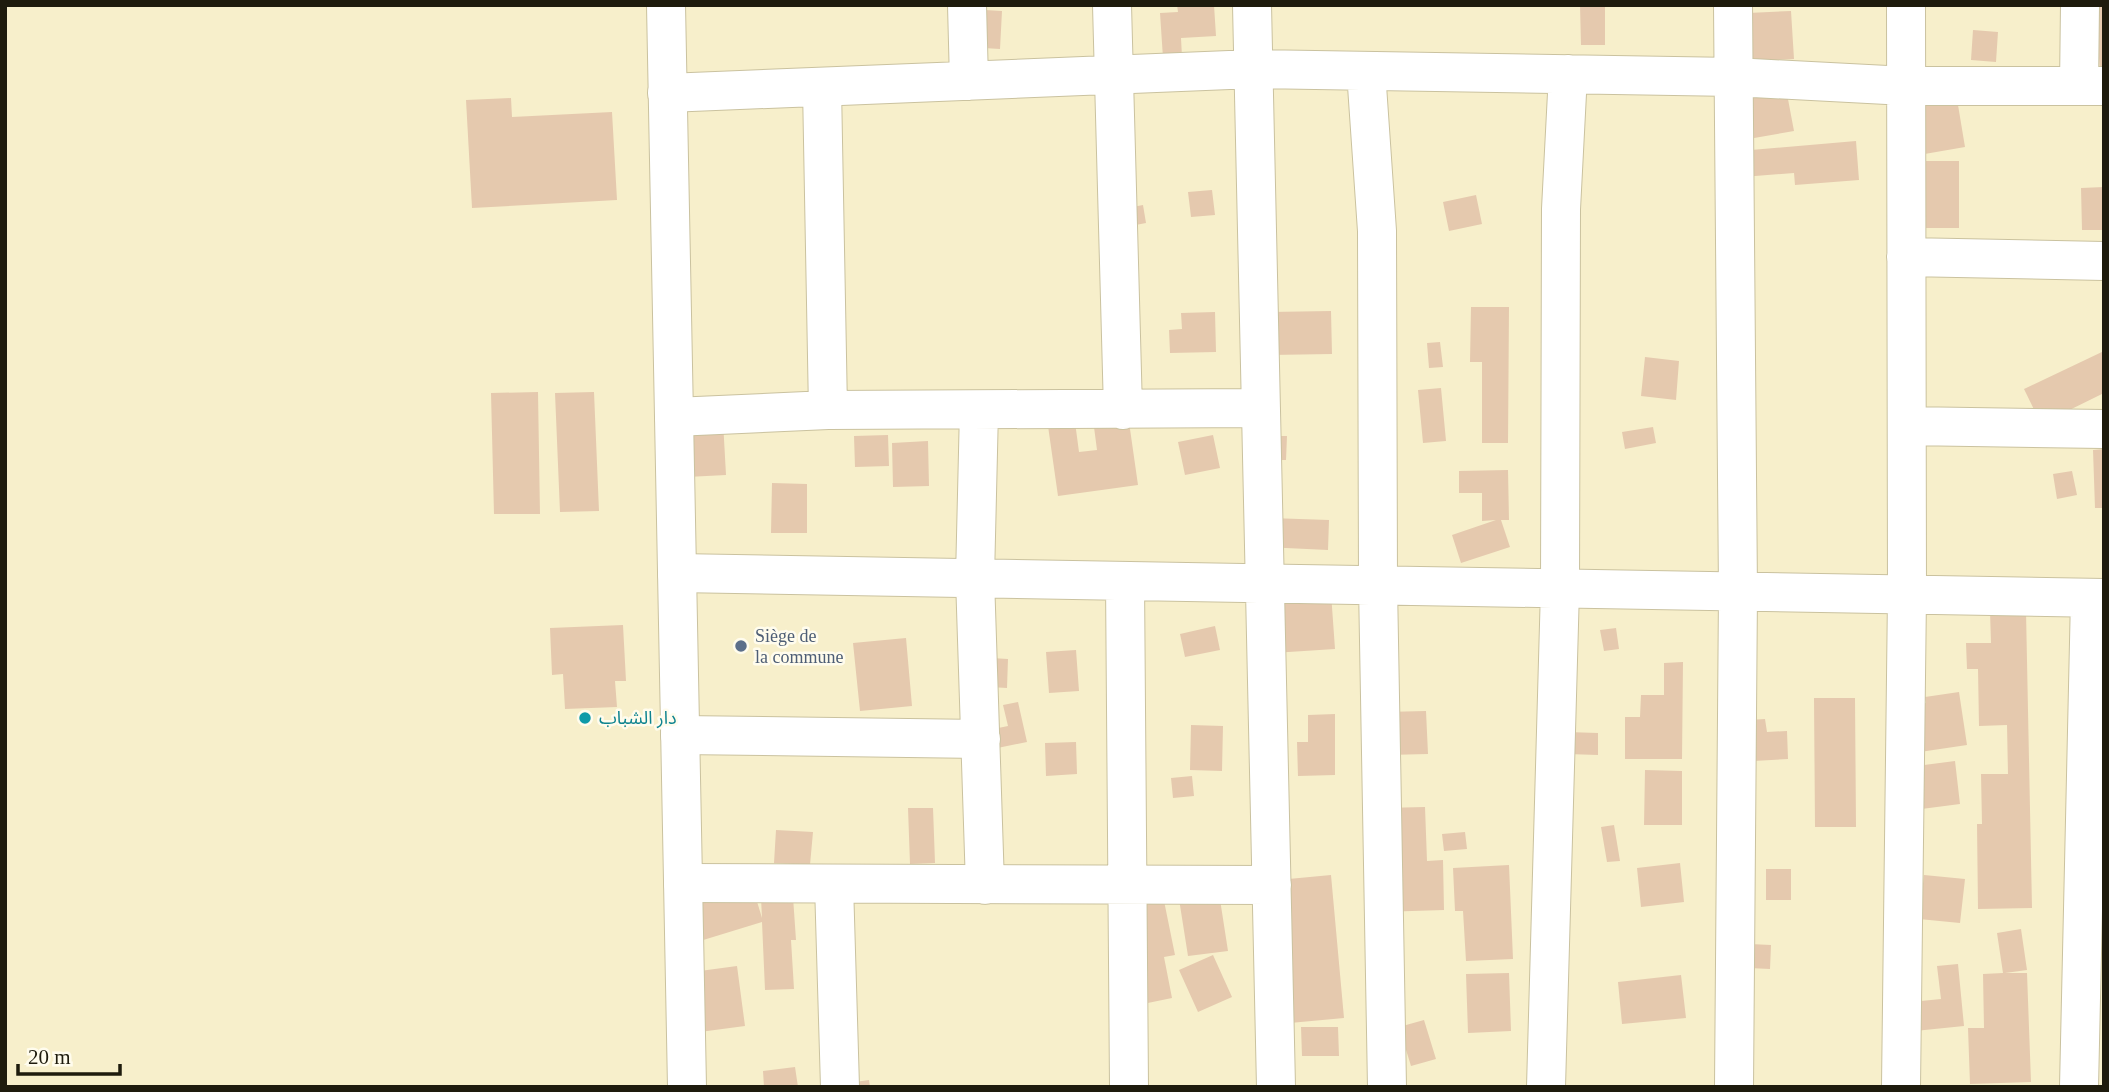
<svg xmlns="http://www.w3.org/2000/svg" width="2109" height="1092" font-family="'Times New Roman','Noto Sans Arabic',serif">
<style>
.building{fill:#e5c9ae}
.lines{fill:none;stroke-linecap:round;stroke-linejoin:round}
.minor-casing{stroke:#cac29f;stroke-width:40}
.tertiary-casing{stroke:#cac29f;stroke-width:40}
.minor{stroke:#fff;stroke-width:38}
.tertiary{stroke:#fff;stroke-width:38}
.service-dot{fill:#5c6f8a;stroke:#fffced;stroke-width:2.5}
.culture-dot{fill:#0f9aa8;stroke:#fffced;stroke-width:2.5}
.labels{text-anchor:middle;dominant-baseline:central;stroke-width:5;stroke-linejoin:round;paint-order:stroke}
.service-label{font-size:18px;fill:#4e5e75;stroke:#fffced;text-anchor:start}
.culture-label{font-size:18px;fill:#0d838f;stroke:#fffced;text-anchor:start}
</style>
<rect width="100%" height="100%" fill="#f7efcb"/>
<!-- building -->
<path class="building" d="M1177 5H1214L1216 36 1181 38 1182 57 1163 58 1160 13 1178 12Z
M1580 5H1605V45H1581Z
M2079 5H2104V73H2100L2098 42Z
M968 9 1002 11 1000 49 967 47Z
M1791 11 1794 59 1751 61 1748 13Z
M1973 30 1998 32 1996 62 1971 60Z
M1784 78 1794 131 1737 141 1727 88Z
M1956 93 1965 147 1913 156 1910 101Z
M511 98 512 117 612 112 617 200 472 208 466 100Z
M1856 141 1859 180 1795 185 1794 173 1730 178 1728 152Z
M1898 161H1959V228H1899Z
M2104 187V230H2082L2081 188Z
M1212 190 1215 215 1191 217 1188 192Z
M1476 195 1482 224 1449 231 1443 202Z
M1143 205 1146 223 1120 228 1117 210Z
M1471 307H1509L1508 443H1482V362H1470Z
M1331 311 1332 354 1266 355 1265 312Z
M1215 312 1216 352 1170 353 1169 330 1182 329 1181 313Z
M1440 342 1443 367 1429 368 1427 343Z
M2104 351V393L2041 424 2024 389Z
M1645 357 1679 361 1676 400 1641 396Z
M1441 388 1446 441 1423 443 1418 390Z
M538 392 540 514H494L491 393Z
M594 392 599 511 560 512 555 393Z
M723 421 726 475 687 477 685 423Z
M1075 422 1079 452 1097 450 1094 427 1129 422 1138 485 1058 496 1048 426Z
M1653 427 1656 443 1625 449 1622 432Z
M888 435 889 466 855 467 854 436Z
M1213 435 1220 468 1185 475 1178 442Z
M1267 436H1287L1286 460H1266Z
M928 441 929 486 893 487 892 443Z
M2104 449V508H2095L2093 450Z
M1508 470 1509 520H1501L1510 547 1461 563 1452 535 1496 520 1482 521V493H1459V471Z
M2072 471 2077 495 2057 499 2053 474Z
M772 483 807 484V533H771Z
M1268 518 1329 520 1328 550 1267 547Z
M1331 593 1335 649 1273 653 1270 597Z
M1990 611H2026L2032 908 1978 909 1977 824H1982L1981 774H2008L2007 725 1979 726 1978 669H1967L1966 643H1991Z
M623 625 626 681H615L617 707 565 709 563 674 552 675 550 628Z
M1215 626 1220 650 1185 657 1180 634Z
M1616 628 1619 649 1604 651 1600 630Z
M906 638 912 706 860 711 853 643Z
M1076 650 1079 691 1049 693 1046 652Z
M974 657 1008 659 1007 688 973 686Z
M1683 662 1682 759H1625V717H1640L1641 695H1664V663Z
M1959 692 1967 745 1913 753 1906 706 1926 703 1925 697Z
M1814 698H1855L1856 827H1815Z
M1018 702 1027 742 978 752 974 733 1008 726 1003 705Z
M1426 711 1428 754 1387 755 1385 712Z
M1335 714V775L1298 776 1297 742H1308V715Z
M1765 719 1767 732 1787 731 1788 759 1736 762 1733 721Z
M1191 725 1223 726 1222 771 1190 770Z
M1567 732 1598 733V755L1567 754Z
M1076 742 1077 774 1046 776 1045 743Z
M1955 761 1960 804 1906 811 1901 768Z
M1645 770 1682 771V825H1644Z
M1192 776 1194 796 1173 798 1171 778Z
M1425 807 1427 861 1443 860 1444 910 1380 912 1383 808Z
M908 808H933L935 863 910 864Z
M1614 825 1620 861 1607 862 1601 827Z
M776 830 813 832 810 865 774 863Z
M1465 832 1467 849 1444 851 1442 834Z
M1680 863 1684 902 1641 907 1637 868Z
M1509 865 1513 959 1466 961 1463 911H1455L1453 868Z
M1766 869H1791V900H1766Z
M1331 875 1344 1018 1279 1024 1266 881Z
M1924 875 1965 879 1960 923 1919 919Z
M752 885 762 918 761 898 793 897 796 940H791L794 989 765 990 762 922 700 941 689 904Z
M1162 891 1175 955 1164 957 1172 998 1138 1005 1129 897Z
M1219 893 1228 951 1188 956 1179 899Z
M2021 929 2027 970 2005 973H2027L2031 1082 1970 1084 1968 1028H1984L1983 974 2003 973 1997 933Z
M1729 943 1771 945 1770 969 1728 967Z
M1213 955 1232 997 1198 1012 1179 970Z
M1958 964 1964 1026 1905 1032 1901 1003 1941 999 1937 966Z
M737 966 745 1026 692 1033 685 973Z
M1509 973 1511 1031 1468 1033 1466 974Z
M1681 975 1686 1018 1622 1024 1618 982Z
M1424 1020 1436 1059 1411 1066 1399 1027Z
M1301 1027H1338L1339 1056H1302Z
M795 1067 798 1087H764L763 1071Z
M869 1080 870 1087H848V1083Z"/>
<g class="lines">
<!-- minor casing -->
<g class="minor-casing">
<path id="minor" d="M967 5 969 81
M1112 5 1123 410
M1252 5 1276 1087
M1733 5 1738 592 1734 1087
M1366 71 1377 231 1378 585 1387 1087
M2079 86 2080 5
M822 87 828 410
M667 93 1254 69 1734 77 1906 86H2104
M1906 257 2104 261
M979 410 975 578 985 885
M674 417 828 410 1261 408
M1907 426 2104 429
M677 573 2104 598
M1125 581 1129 1087
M680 735 981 739
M683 883 1272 885
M834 884 840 1087
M1546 1087 1560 589 1561 209 1568 74
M1901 1087 1907 595 1906 5
M2079 1087 2090 598"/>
</g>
<!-- tertiary casing -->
<g class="tertiary-casing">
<path id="tertiary" d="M666 5 687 1087"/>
</g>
<!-- minor -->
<use href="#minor" class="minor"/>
<!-- tertiary -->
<use href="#tertiary" class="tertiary"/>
</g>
<!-- markers -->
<circle class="service-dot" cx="741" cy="646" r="7"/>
<circle class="culture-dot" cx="585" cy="718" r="7"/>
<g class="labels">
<!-- service labels -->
<g class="service-label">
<text x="755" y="636">Siège de<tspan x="755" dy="21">la commune</tspan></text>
</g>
<!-- culture labels -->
<g class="culture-label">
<text x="599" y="718">دار الشباب</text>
</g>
</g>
<!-- border -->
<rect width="2109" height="1092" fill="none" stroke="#1e1b0d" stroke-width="14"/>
<!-- scale -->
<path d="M18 1064v10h102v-10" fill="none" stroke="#1e1b0d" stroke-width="3.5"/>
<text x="28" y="1064" font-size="21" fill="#1e1b0d" stroke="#fffced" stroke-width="5" paint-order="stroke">20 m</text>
</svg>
